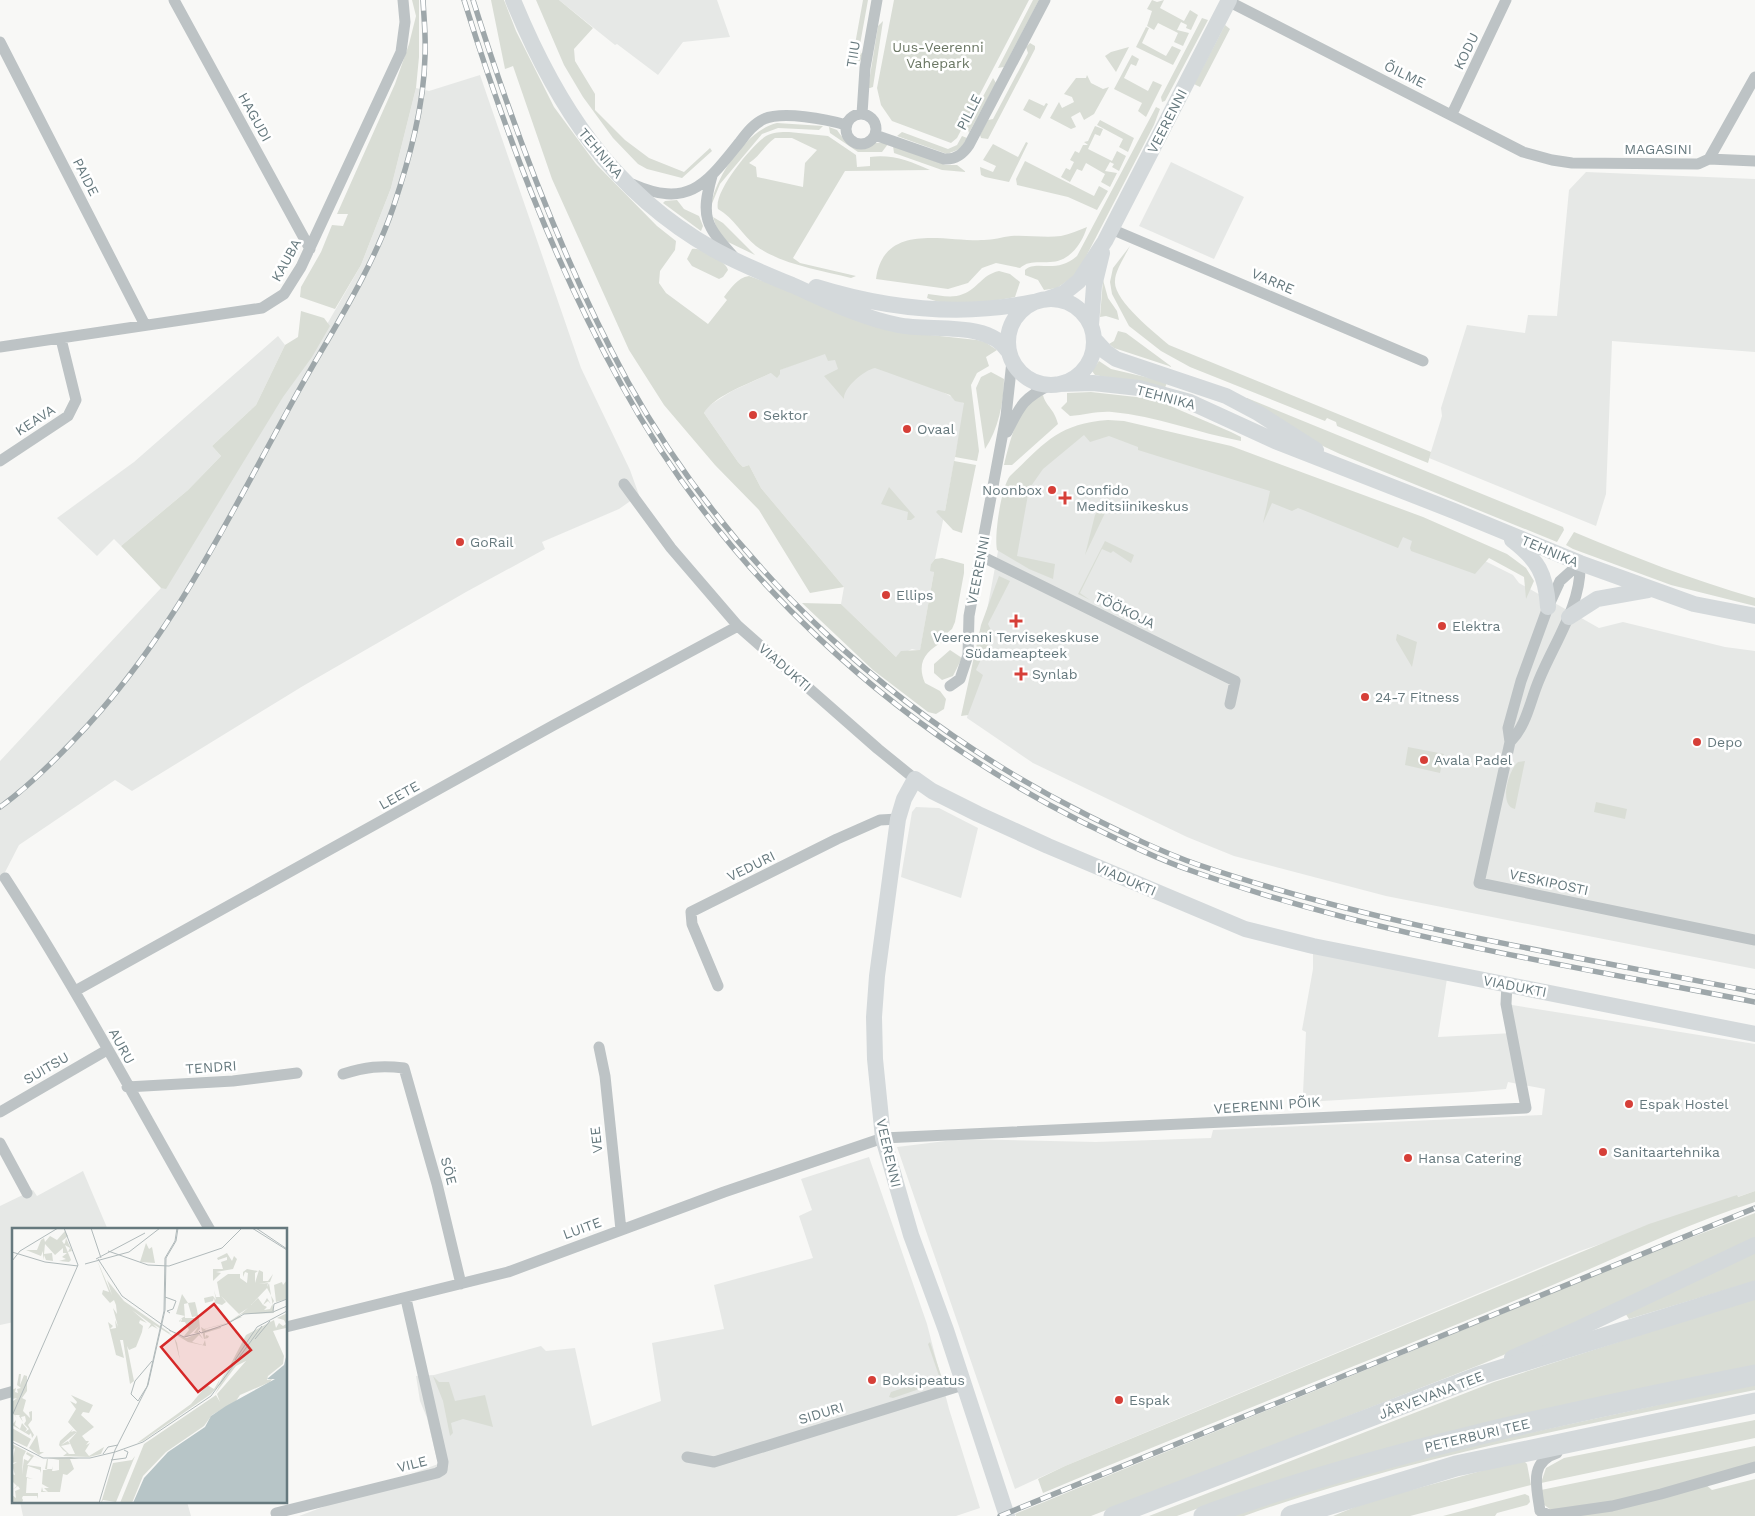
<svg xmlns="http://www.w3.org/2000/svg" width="1755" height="1516" font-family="'Work Sans',sans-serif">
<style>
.built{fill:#e6e8e6}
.green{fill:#d9ddd5;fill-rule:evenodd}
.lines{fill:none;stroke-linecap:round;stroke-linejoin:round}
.street{stroke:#bdc3c5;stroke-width:11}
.secondary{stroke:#d4d9db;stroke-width:16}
.primary{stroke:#d4d9db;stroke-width:19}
.highway{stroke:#d4d9db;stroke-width:21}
.rail-casing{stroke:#9ea7aa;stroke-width:5.5}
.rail{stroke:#fff;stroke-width:4;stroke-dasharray:11;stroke-linecap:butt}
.poi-dot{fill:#d63f38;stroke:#fff;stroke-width:2}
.labels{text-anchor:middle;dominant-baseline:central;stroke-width:5;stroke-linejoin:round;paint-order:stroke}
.park-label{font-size:14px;fill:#6b7764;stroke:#fff}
.street-label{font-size:14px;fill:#66797e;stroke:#fff}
.poi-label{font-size:14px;fill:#66797e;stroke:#fff;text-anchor:start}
.inset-road{fill:none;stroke:#b1babb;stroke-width:1}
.view{fill:#d62828;fill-opacity:0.15;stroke:#d62828;stroke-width:2.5}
.inset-edge{fill:none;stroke:#66797e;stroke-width:2.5}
</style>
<rect width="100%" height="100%" fill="#f8f8f6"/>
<!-- built -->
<path class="built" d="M559 0H717L730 37 683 42 658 75 617 44 615 45Z
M480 75 581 368 630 470 639 495 619 509 542 542 545 549 466 592 303 686 132 791 115 780 19 845 0 882V761L161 588 326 326 361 265 391 188 416 88 429 91Z
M1171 162 1244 197 1214 259 1139 226Z
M1586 172 1755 179V352L1612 341 1606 494 1596 526 1429 458 1442 416 1441 408 1467 325 1525 333 1528 315 1557 316 1569 190Z
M278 336 285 345 256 405 212 446 221 456 188 490 121 546 114 539 97 556 57 518 134 462Z
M852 343 965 404 945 511 935 559 931 564 934 572 920 651 912 649 896 657 841 604 844 587 761 488 749 465 743 467 738 462 704 413 707 407 732 391 771 373Z
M1081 428 1150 444 1399 518 1513 575 1519 583 1599 628 1623 622 1725 647 1755 651V969L1386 896 1234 856 1187 837 1033 763 967 718 1009 492Z
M916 807 939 808 978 828 961 898 901 877 912 812Z
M1313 946 1448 972 1438 1037 1513 1033 1506 1004 1755 1044V1191L1580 1251 1065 1466 1015 1489 897 1147 962 1139 1096 1142 1211 1138 1213 1130 1542 1115 1545 1089 1508 1082 1506 1089 1472 1092 1306 1102 1303 1093 1306 1032 1302 1030 1313 969Z
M869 1157 927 1324 949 1409 980 1508 956 1516H299L438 1464 427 1418 420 1401 416 1376 434 1375 541 1346 546 1351 575 1348 592 1426 661 1401 652 1343 724 1329 714 1285 813 1258 799 1216 812 1210 801 1179Z
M83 1171 108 1230H14V1322L0 1325V1206L33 1190 37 1196Z
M20 1502H187L191 1516H23Z"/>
<!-- green -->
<path class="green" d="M412 0H419V57L416 88 391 188 361 265 335 309 300 297 301 287 321 252 332 225 343 226 348 214H337L395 84 409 44 416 16Z
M491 0H504L516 31 554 107 596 164 657 226 676 241 675 250 660 271 659 283 666 293 708 324 727 300 724 297C731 288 737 278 749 276L836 308 912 333 977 340 985 342 997 350 986 357 989 366 977 373 971 385 979 451 977 461 955 457 964 403 955 401 950 395 875 368C864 370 843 388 844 399L824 376 838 369 835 360 828 361 825 354 780 370V374L777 378 771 373C753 382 713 396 704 413L738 462 743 467 749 465 761 488 844 587 810 593 759 510 715 465 664 405 629 350 552 179 513 66 505 69Z
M536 0H559L593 28 574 49 575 61 595 94V110L625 140 649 158 684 172 710 148 712 151 682 178 647 169 638 164 613 138 583 97 564 65Z
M863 0H868L859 50 863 55 860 61H852Z
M894 0H1029L957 138 951 143 892 121 881 105 877 88Z
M1033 0H1039L1004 67 998 68Z
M1152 0 1157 2 1164 0 1160 8 1184 21 1190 10 1198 15 1191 30 1186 28 1187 25 1181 22 1177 30 1189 33 1183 46 1174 42 1178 33 1158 23 1154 30 1147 26 1152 11 1147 9Z
M1202 18 1208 20 1165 101 1162 102 1161 97Z
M883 21 873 87 870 88H868L878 26Z
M1225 25 1230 29 1200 87 1194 84Z
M1146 27 1149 28 1142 43 1166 56 1172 46 1181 50 1173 65 1136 47Z
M1030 43 1035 46V49L988 139 981 138 980 135 988 120 993 119 1028 53 1026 47Z
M1129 47 1116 72 1105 56 1111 52Z
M1132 55 1139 59 1136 66 1131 64 1124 78 1148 91 1153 81 1162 85 1146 117 1138 111 1142 103 1114 89Z
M1087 75 1091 83 1103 89 1109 87 1094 114 1084 120 1080 112 1071 117 1076 127 1071 129 1050 118 1059 102 1062 108 1074 102 1072 97 1064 94 1076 78H1086Z
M993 78 996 83 969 133 967 126Z
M1029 99 1044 106 1046 103 1048 104 1040 119 1023 110Z
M1156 107 1160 109 1154 125 1077 274 1057 288 1044 290 1038 280 1025 275V270C1037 259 1055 275 1077 256Z
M1100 120 1134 138 1128 152 1119 147 1123 139 1097 125Z
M777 123 823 126 819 130 778 128 762 134 720 184 711 206C715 177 747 130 777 123Z
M1095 126 1103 129 1100 136 1095 134 1088 149 1112 161 1117 151 1126 156 1119 171 1112 167 1114 164 1110 162 1105 171 1117 173 1110 187 1101 182 1105 174 1086 163 1082 171 1077 169 1070 182 1061 177 1066 168 1070 170 1074 162 1070 160 1075 151 1079 153 1083 145H1088L1084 142 1088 141Z
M829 127 837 130C862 166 861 137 888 144L882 152H858L830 133Z
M789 132 828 136 856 155 857 167 870 166V157C892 154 910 161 930 170L845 171 793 258 800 263 856 276 851 278C820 270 783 265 756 246 742 235 734 218 718 209 713 192 752 145 766 136 773 132 781 132 789 132ZM775 138H792L817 150 805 163 803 187 757 177 756 167 749 163C760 156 764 146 775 138Z
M902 132 948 149 957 145 962 136 967 138 960 149 947 154 897 136Z
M1026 142 1028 143 1009 182 985 177 981 175 980 167 993 172 996 166 983 160 993 144 1018 157Z
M893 146 946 165H957L966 172 942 170 894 153Z
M1025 161 1094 196 1099 186 1108 191 1097 210 1068 197 1017 185 1016 179Z
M677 200 684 209 699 216 703 226 701 231 663 203 665 201Z
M713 217 723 223 755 255 728 242 718 232Z
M1087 227C1082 244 1069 262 1050 262 1038 263 1029 260 1020 268L996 263 982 268 968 283 948 289 876 279C884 221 945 242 984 240 993 240 1002 237 1011 236 1027 235 1045 238 1061 236 1070 234 1079 230 1087 227Z
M1130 246C1125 256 1115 271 1115 281 1113 300 1156 334 1169 345L1431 452 1428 463 1337 426 1336 422 1327 418 1325 421 1190 367 1161 351 1129 326 1112 294 1110 282 1113 268Z
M692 249C702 247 726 261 728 270L723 277 719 279 692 266 687 259Z
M999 271 1010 274 1020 282 1015 297C989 302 953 309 927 298L928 294C940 295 951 299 963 294 978 289 981 275 999 271Z
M1103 280 1108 298 1117 311 1119 320 1106 316 1100 317Z
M301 311 324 318 330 326 312 357 283 397 166 589 161 588 121 546 188 490 221 456 212 446 256 405 285 345 298 337Z
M1118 331 1126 333 1172 367 1114 348 1109 344 1114 341Z
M1099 361 1111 369 1167 382 1165 388 1095 375 1092 371Z
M991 372 1004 379C1004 402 998 430 985 449L976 388 981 377Z
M1091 392 1154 399 1231 432 1241 437V441C1198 433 1156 416 1112 412 1097 411 1085 415 1070 416L1061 408 1067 402V393Z
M1043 395C1046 407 1054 408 1058 424L1012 465H1004C1008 448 1016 415 1029 403 1032 400 1039 397 1043 395Z
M1247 398 1563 527 1564 530 1557 542 1340 454 1310 440 1245 399Z
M1108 420 1124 421 1231 446 1423 517 1507 554 1526 568 1534 581 1526 599 1524 577 1489 558 1475 574 1411 551 1410 548 1412 541 1403 537 1398 548 1298 508 1292 511 1272 503 1263 523 1270 491 1138 450V447L1109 436 1090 442 1084 435 1043 469 1029 489 1017 556 1055 564 1053 579 1029 569 997 550C994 536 1001 487 1010 476 1045 443 1057 424 1108 420Z
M954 461 976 465 962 533 953 530 936 512 938 510 945 511Z
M889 487 915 517 911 520H907L908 512 881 504Z
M1108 498 1105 513 1085 555 1095 515Z
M1574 532C1633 557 1693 580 1755 598V606L1671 585 1573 549 1566 545Z
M1105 541 1134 555 1131 563 1113 551 1111 553 1102 549 1080 593 1090 600 1078 594Z
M942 558 964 564V573L955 622 952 629 942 637 944 641C926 651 916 662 925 683L940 691 946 699 944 709 936 714 928 712 873 670 802 603 841 604 896 657 901 651 920 650 934 572 930 571 931 564 935 559Z
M999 576 1010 581 988 624 993 634 976 670 983 675 968 715 961 716 981 625Z
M1397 634 1417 642 1412 667 1396 640Z
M950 650 962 658 953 676 942 680 934 673V664Z
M1408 747 1444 754 1440 773 1405 765Z
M1525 761 1515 809C1498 806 1509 769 1518 762Z
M1596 802 1627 809 1625 819 1594 812Z
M1755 1191V1202C1686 1224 1621 1256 1555 1284 1385 1355 1213 1421 1043 1493L1038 1479 1065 1466 1649 1224 1737 1195 1738 1197Z
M1755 1213V1238L1584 1321 1482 1364 1091 1516H1016L1015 1514 1645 1255Z
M1755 1251V1281L1629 1319 1625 1313Z
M1755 1298V1366L1243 1492 1177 1516H1149L1494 1382Z
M930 1342 943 1381 893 1398 889 1397 891 1392 939 1376 928 1344Z
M433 1376 439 1382H449L455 1401 485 1395 493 1427 463 1419 451 1423 453 1433 450 1436 443 1401Z
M1755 1384V1390C1583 1425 1410 1457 1244 1516H1228L1423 1456Z
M1755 1420V1438L1541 1483 1546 1468 1564 1458Z
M1755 1446V1463L1699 1479 1712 1490 1755 1479V1516H1582L1551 1510 1543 1504 1541 1490Z
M1514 1462H1525L1527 1464 1531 1485 1410 1516H1333L1367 1502Z
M1525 1494 1529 1496 1530 1502 1527 1505 1497 1513 1495 1516H1443Z"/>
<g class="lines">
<!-- street -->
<path class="street" d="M174 0 310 249
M1226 0 1523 152 1552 160 1572 163 1698 164 1709 159 1755 77
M0 42 145 325
M846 129a15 15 0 1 1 30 0a15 15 0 1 1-30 0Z
M862 114 865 68 877 0
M1452 114 1506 0
M875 135 944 159C956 160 963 154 969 145L1045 0
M1709 159 1755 161
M712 176C700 217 706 226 733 256
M632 184C689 209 706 184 739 143 746 134 753 124 764 119 783 111 826 119 846 125
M1111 229 1423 361
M0 347 262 308 284 294 301 267 401 52 405 22 403 0
M1007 432C1020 406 1023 398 1050 385
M0 461 68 416 76 400 61 339
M624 484 671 548 738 626 878 749 915 779
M981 556 1235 681 1230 704
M1580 563 1560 581 1548 607 1521 681 1508 728 1510 742 1479 883 1755 940
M950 686 960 679 968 655 969 616 1006 416 1012 361
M1510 742C1527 725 1530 701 1539 680 1554 643 1582 604 1580 563
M5 878C79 992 142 1112 210 1230
M718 986 692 924 691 912 837 839 880 820 898 819
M75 991 554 725 738 626
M599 1047 605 1076 621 1230
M343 1074C365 1067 381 1065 404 1068L437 1184 461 1284
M127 1087 233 1081 297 1073
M0 1112 107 1050
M0 1143 27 1193
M286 1327 508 1272 724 1192 883 1138 1526 1108 1506 1004 1507 984
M0 1395 14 1391
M1557 1453C1528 1462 1537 1488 1540 1511L1549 1515 1612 1506 1661 1494 1755 1467
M687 1457 714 1462 963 1385
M276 1513 437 1473 442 1470 443 1462 406 1299"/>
<!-- secondary -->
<path class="secondary" d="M513 0C556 105 611 191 713 249 738 263 765 274 792 285 826 300 862 318 898 325 931 332 988 320 1008 351
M816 287C887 309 960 317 1033 302
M1008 342a43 43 0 1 1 86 0a43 43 0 1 1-86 0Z
M1047 299 1064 293 1079 281 1105 241 1229 0
M1091 325 1094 286 1102 253
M1094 339 1106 352 1116 359 1226 396 1258 413 1316 450
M1059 384 1093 383 1139 388 1190 402 1275 441 1454 511 1580 563 1694 604 1755 616
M1512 540C1538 560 1546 574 1548 607
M1569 617 1597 599 1648 590
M1512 1358 1580 1328 1755 1245
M1007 1516 946 1330 911 1235 883 1138 875 1059 874 1017 877 976 898 819 904 799 915 779 932 791 978 814 1048 846 1245 929 1313 946 1755 1034"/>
<!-- primary -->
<path class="primary" d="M1113 1516 1478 1376 1755 1290"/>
<!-- highway -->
<path class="highway" d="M1204 1516C1383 1451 1569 1412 1755 1375
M1291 1516 1456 1466 1755 1403"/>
<!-- rail casing -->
<g class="rail-casing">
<path id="rail" d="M464 0C505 132 554 263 621 384 725 574 890 725 1082 822 1119 840 1157 859 1195 872 1376 936 1568 965 1755 1002
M473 0C513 128 564 264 628 382 732 569 896 719 1087 815 1123 833 1161 852 1199 865 1379 926 1569 955 1755 992
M0 807C27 788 51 764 73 741 171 640 227 520 294 399 328 337 370 275 393 208 409 160 424 107 425 56 426 38 424 19 423 0
M1000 1516 1755 1208"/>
</g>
<!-- rail -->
<use href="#rail" class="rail"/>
</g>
<!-- markers -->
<g class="poi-dot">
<circle cx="753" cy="415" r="5"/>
<circle cx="907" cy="429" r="5"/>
<circle cx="1052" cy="490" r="5"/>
<path d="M1062.5 490.5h5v5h5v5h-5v5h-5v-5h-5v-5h5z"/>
<circle cx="460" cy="542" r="5"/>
<circle cx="886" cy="595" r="5"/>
<path d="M1013.5 613.5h5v5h5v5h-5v5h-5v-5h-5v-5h5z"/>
<circle cx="1442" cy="626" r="5"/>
<path d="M1018.5 666.5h5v5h5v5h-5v5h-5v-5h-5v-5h5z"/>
<circle cx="1365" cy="697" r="5"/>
<circle cx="1697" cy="742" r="5"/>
<circle cx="1424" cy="760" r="5"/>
<circle cx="1629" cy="1104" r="5"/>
<circle cx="1603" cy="1152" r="5"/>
<circle cx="1408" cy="1158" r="5"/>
<circle cx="872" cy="1380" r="5"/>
<circle cx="1119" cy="1400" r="5"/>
</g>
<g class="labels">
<!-- park labels -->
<g class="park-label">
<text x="938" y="47">Uus-Veerenni<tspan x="938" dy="16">Vahepark</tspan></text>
</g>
<!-- street labels -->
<g class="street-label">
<text transform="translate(1466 51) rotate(-64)">KODU</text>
<text transform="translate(853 54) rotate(-81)">TIIU</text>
<text transform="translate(1405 74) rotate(26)">ÕILME</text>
<text transform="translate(969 112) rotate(-63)">PILLE</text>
<text transform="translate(255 117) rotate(61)">HAGUDI</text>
<text transform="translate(1167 121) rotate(-63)">VEERENNI</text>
<text x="1658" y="149">MAGASINI</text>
<text transform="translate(601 153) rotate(50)">TEHNIKA</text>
<text transform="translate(86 177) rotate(63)">PAIDE</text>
<text transform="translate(286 260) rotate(-61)">KAUBA</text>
<text transform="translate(1273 281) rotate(23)">VARRE</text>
<text transform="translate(1166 397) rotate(15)">TEHNIKA</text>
<text transform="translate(35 420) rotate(-33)">KEAVA</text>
<text transform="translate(1550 551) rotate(23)">TEHNIKA</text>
<text transform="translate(978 570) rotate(-79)">VEERENNI</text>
<text transform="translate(1125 610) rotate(26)">TÖÖKOJA</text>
<text transform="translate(785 667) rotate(41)">VIADUKTI</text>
<text transform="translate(399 795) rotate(-29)">LEETE</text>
<text transform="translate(751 866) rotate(-26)">VEDURI</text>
<text transform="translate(1126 879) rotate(23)">VIADUKTI</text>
<text transform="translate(1549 882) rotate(12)">VESKIPOSTI</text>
<text transform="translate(1515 986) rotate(11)">VIADUKTI</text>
<text transform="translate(122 1046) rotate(61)">AURU</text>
<text transform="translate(211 1067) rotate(-4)">TENDRI</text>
<text transform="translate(46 1068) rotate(-30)">SUITSU</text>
<text transform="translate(1267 1105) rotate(-4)">VEERENNI PÕIK</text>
<text transform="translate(596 1140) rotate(-96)">VEE</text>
<text transform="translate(889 1153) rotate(77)">VEERENNI</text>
<text transform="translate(449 1171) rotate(75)">SÖE</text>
<text transform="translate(582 1228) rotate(-20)">LUITE</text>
<text transform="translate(1431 1395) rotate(-21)">JÄRVEVANA TEE</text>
<text transform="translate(821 1413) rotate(-17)">SIDURI</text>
<text transform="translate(1477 1435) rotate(-13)">PETERBURI TEE</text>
<text transform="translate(412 1464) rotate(-14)">VILE</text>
</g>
<!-- poi labels -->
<g class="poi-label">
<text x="763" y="415">Sektor</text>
<text x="917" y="429">Ovaal</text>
<text x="1042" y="490" text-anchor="end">Noonbox</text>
<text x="1076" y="490">Confido<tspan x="1076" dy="16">Meditsiinikeskus</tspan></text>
<text x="470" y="542">GoRail</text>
<text x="896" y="595">Ellips</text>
<text x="1452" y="626">Elektra</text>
<text x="1016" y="637" text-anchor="middle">Veerenni Tervisekeskuse<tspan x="1016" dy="16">Südameapteek</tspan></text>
<text x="1032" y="674">Synlab</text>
<text x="1375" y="697">24-7 Fitness</text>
<text x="1707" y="742">Depo</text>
<text x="1434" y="760">Avala Padel</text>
<text x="1639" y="1104">Espak Hostel</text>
<text x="1613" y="1152">Sanitaartehnika</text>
<text x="1418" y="1158">Hansa Catering</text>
<text x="882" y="1380">Boksipeatus</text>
<text x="1129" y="1400">Espak</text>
</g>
</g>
<!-- overview -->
<g transform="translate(12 1228)">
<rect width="275" height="275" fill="#f8f8f6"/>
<path d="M53 3 56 8 50 13 52 16 53 15 54 10 60 23 56 24 58 20 53 17 59 32 57 34 47 33 54 31 50 29 55 25H51V20L43 27 33 16 32 26 40 25 41 33 34 32 32 27 31 32V23L29 28 14 22H25L29 12 32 10 33 14 38 8 45 12ZM134 15 137 21 140 19 143 35 128 34ZM215 25 220 33 222 28 225 31 221 41 204 44 209 45 201 53V41H211L209 34 215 32V29L206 32 205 30ZM85 32 100 67 95 52 112 73 158 105H157L162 109 165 115 168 132 162 109 141 96 146 101 140 98 136 101 139 96 120 82 135 95 128 92 127 95 131 98 130 104 124 119 117 122 115 118 122 153 118 156 111 112H108L112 130 104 127 96 94 101 98 98 101 104 100 103 92 106 99 101 80 105 86 104 77 102 72 98 75 90 66 91 62 97 64ZM235 41 246 43 243 45V55L247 42 251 44V53H256L261 46 258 54 247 56 256 55 255 59 257 55 262 85 230 86 227 88 230 89 213 96 193 101 194 102 208 99H209V100L193 105V110L194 107 197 108 196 110 192 111 189 99 192 101 215 95 230 85 236 80 227 86 209 68 214 74 210 77 203 75 202 70 201 73 193 75 192 70 201 68 204 72 202 62 204 69H208L205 54 216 46H228V50L235 55 236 45 233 44 231 49V44ZM255 60 262 73 258 81 252 82 255 79 251 77 256 73 259 76 255 70 251 77 246 70 239 77ZM275 52V71L264 74 262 57 270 54 271 57ZM170 66 176 75 183 74 185 82 186 88 180 89 176 75 172 76 173 90H182L183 95V90H187L188 101 186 103 191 111 187 107 180 114 191 117 193 112 194 118 176 114 158 103 168 108 175 110 186 105H182L187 98 175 109 169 107 162 104 172 108 177 102 173 94H169L170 91H169L168 94 167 93 170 90 173 88 164 86ZM275 85 274 100 261 103 272 128 271 136 256 148 255 152 260 151 258 154 228 167 224 173 200 187 192 198 154 224 131 248 120 275H108L132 216 204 167 208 174 205 166 234 133 224 138 203 166 234 107 262 92 264 100 267 95 271 98 274 96 272 92 265 90ZM216 140 209 155 199 166 131 213 125 215 179 176 195 157 202 161 208 151 206 157ZM7 146H9L8 157 12 147 15 148V163L10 170 14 172 11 183 18 190 17 184 20 183V192L16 197 22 207 20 210 19 205 17 207 0 197 4 192 3 197 8 201 10 195 15 201 13 204 17 201 12 196 14 193 13 188 9 189 11 194 7 188 8 187H3L5 190 0 184V174L5 170 0 171V158V162L4 160 3 164 6 165 5 161 9 160 5 157ZM59 167 81 177 77 185 71 184 69 187 82 199 70 208 74 213H77L74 217 78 215 73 223 77 228 92 219 89 226 77 229 51 228 55 225 51 222 47 228H40H47L51 222 47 217 48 213 61 201 59 204 62 203 65 204 49 217 56 213 58 216 49 218 57 226H63L57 213 65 204 56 194 64 181 58 173 64 176 65 174ZM0 200 19 211 15 219 0 212ZM25 207 28 224H32L27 227 17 220ZM0 216 14 223 11 229 10 246 12 231 16 233 19 229 14 226 15 224 28 231 22 228 15 237 29 239V245L28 242 16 238 15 243 14 249 21 251 15 250 14 265H26V271L25 268H11L10 270 11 272 10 275H0V267L4 270 3 263 8 261 6 258 0 262 5 258 0 253V246L3 247 0 237 5 234 0 235 3 220 0 222ZM123 228 104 274 91 272 89 275 101 235 120 232ZM58 229 67 231H58L62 241 55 247 51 246 48 264H29L30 259 31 263 36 264 32 260H37L30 256 31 242H36L33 241 35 231H30H36L35 241H40L41 238 40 243H42L47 242V232L36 230Z" fill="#d9ddd5" fill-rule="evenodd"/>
<path d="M275 125V275H121L132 250 156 224 193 199 199 188 214 178 263 151H255L272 137Z" fill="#b7c5c7"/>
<path class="inset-road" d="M79 0 89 30M240 0 275 22M244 0 275 21M96 23 136 37 157 38 210 20 230 0M0 24 33 34 66 38M84 31 133 5M86 31 110 68 159 103M0 33 8 23 46 0M73 36 117 24 148 0M153 69 164 73 161 81 155 83 158 85M261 83 262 76 275 71M157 102 172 109 188 105M187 103 189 105 215 96 232 86 261 84 275 78M243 111 258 93M223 132 245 99 275 83M119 166 126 173 136 157 153 82 154 30 164 13 166 0M119 166 123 153 140 133M0 188 66 37 52 0M0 214 31 230H78L103 224M103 222 135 159 152 83 153 30 163 13 165 0M103 224 131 214 199 168 250 98M91 226 96 219 106 217M99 232 114 230 116 224 112 222M87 275 103 222"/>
<path class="view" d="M202 76 239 122 186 164 149 119Z"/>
<rect width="275" height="275" class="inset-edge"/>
</g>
</svg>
